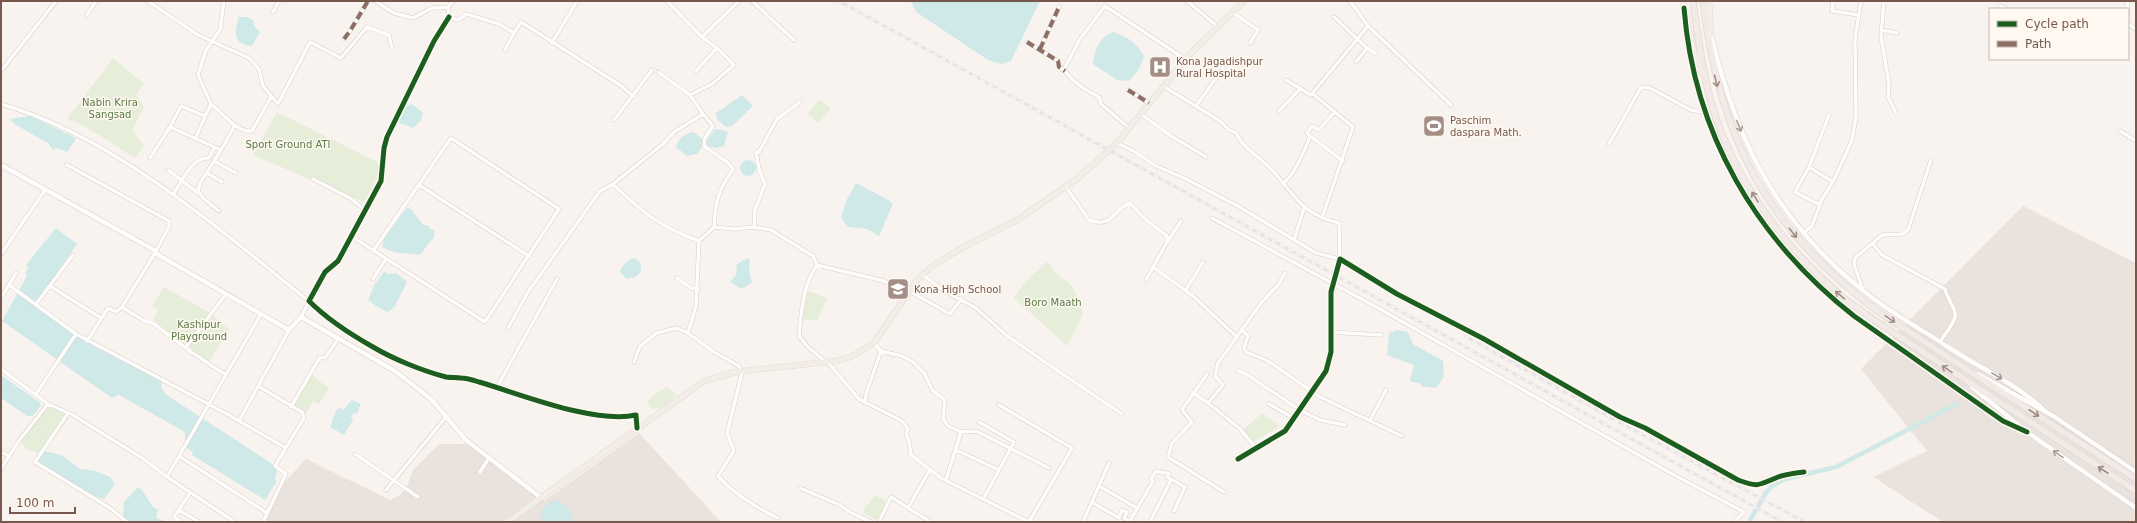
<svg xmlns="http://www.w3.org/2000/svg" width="2137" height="523" font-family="'DejaVu Sans',sans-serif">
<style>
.industrial{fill:#eae2dd}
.green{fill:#e6eed9}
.water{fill:#cfe8e8}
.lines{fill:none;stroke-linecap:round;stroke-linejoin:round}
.canal{stroke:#cfe8e8;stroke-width:4.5}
.minor-casing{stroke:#d6cfca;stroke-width:4.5}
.tertiary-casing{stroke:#d6cfca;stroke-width:5.5}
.primary-casing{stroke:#d9d0cb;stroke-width:6}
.trunk-casing{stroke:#d9d0cb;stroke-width:7}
.minor{stroke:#fefdfc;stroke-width:3.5}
.tertiary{stroke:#fefdfc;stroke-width:4.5}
.primary{stroke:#f2ede7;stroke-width:5.5}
.trunk{stroke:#f2eae6;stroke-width:6}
.rail-casing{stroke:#e5e3e6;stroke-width:3}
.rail{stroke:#fef8f0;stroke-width:1.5;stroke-dasharray:4.5;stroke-linecap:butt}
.quiet{stroke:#8d6e63;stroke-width:4;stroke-dasharray:8 4;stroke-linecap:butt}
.cycleway-casing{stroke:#fef8f0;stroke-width:8}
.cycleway{stroke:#1b5e20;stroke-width:5}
.oneway{stroke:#a18b83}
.oneway2{stroke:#ac9a93}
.labels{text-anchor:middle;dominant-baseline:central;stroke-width:3;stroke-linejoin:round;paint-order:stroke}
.poi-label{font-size:10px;fill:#76584d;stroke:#fef8f0;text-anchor:start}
.park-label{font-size:10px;fill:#5a7b45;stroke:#fef8f0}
</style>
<rect width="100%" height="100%" fill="#f8f3ee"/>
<!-- industrial -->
<path class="industrial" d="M2023 206 2136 263V522H1943L1873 477 1927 451 1861 369Z
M639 433 721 522H262L279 488 306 459 390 500 399 496 406 489 413 470 439 444H465L496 463 544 501Z"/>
<!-- green -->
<path class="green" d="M113 58 144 84 136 95 144 107 132 130 144 146 135 158 81 124 67 119Z
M819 99 831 109 818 123 808 114Z
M277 112 379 163 381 165 377 179 364 202 253 155Z
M1047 262 1053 268V271L1071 285 1080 300 1083 315 1067 346 1014 298 1024 283Z
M164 287 212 314 229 330 209 362 153 320 158 310 152 306Z
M808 291 827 298 817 321 802 319Z
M312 375 329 389 319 404 313 401 305 415 292 407Z
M667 387 677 394 665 406 653 409 647 402 655 394Z
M48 407C54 406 65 413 69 418L41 454 26 449 21 441Z
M1262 413 1280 426 1254 442 1242 431Z
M875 495 886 500 877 520 863 513 866 505 869 504Z"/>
<!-- water -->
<path class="water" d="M911 1H1040L1011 61 1002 64 988 60 916 12Z
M239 17H247L254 21V26L260 32 252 46C233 45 234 31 239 17Z
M1113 32C1128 37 1136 42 1144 56L1138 71 1129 81 1117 80 1093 64C1094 52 1100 36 1113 32Z
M742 95 753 106 732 126 726 127 717 119 716 113Z
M412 104 423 113 421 120 413 128 397 122 402 109Z
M30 116 74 137 76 139 67 152 57 148 53 150 48 143 16 125 10 119Z
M715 129 723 130 728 132 724 146 717 148 708 147 706 142Z
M692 132 702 138V147L697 154 687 156 676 147C679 138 683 135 692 132Z
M740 168a8 8 0 1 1 16 0a8 8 0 1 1-16 0Z
M856 183 890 201 893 204 879 236 867 229 848 227 841 218 846 201Z
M407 208 411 209 423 225H428L429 228 435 231 434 237 420 255 393 252 382 247 384 239Z
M56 228 77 244 34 306 86 342 162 382 161 387 165 394 271 463 277 470 275 480 277 481 265 500 192 455 193 452 185 447V433L183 431 119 395 112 398 2 321 27 276 26 273 28 268 26 265Z
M634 258 641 263V272L635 277 626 279 620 272C622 265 627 260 634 258Z
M748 258 750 259 749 271 752 282 742 289 730 282 736 275 737 264Z
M384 271 388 274 396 273 407 282 395 306 388 312 379 308 368 300 375 284Z
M1397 330 1408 332 1413 344 1443 361 1444 376 1436 388 1421 386V384L1410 381 1414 365 1387 355 1389 333Z
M1 375 39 402 41 405 33 416H27L1 398Z
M352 400 361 404 357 413 351 415 353 420 344 435 330 427 337 409 340 408 343 410Z
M44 451 61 455 80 469 96 471 110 477 115 484 104 499 97 497 36 465Z
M137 488 141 489 154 508 158 509 156 518 167 522H128L123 517 124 502Z
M553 500C561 501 567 506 572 513L570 522H546L540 517 542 509Z"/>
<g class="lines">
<!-- canal -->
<path class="canal" d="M1749 522 1765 494 1772 486 1785 479 1836 467 1957 404"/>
<!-- minor casing -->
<g class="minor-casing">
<path id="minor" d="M148 1 198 35 249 58 259 69 263 86 278 104 310 42 341 58 367 27 389 35 392 48
M375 1 394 13 413 18 432 8 448 7 453 1
M752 1 794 40
M1187 1 1218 27
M1350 1 1368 26 1451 105
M1833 1 1832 11 1859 15
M1884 1 1881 36 1889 85 1888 97 1896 113
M2127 1 2128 13
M2000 6 2006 9
M448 7 449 17 458 20 466 14 499 24 514 33 521 22 620 85 633 96
M273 12 279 1
M1232 12 1258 30 1250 43
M87 15 96 1
M449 17 434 41 387 137 384 148 381 181 338 261 325 272 309 301C328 320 350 334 373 347 393 359 423 371 446 377 451 378 456 377 461 378 467 378 473 380 479 382 521 394 593 424 636 415L637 428
M1334 17 1367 48 1376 54
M2128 24 2136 29
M1881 30 1897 33
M702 37 739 1
M344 39 350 31 368 1
M1027 42 1058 61 1059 67 1064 71
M552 43 577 1
M1040 49 1059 7
M505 50 514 33
M1356 62 1367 48
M1 71 56 1
M696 71 717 48
M658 72 690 95
M1286 80 1311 95 1368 26
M1128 90 1149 103
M1313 94 1353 127 1322 218
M1 104C115 137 217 228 309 301L301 317
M211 104C222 112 237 133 252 131L271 97
M1196 106 1221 71 1227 60
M1279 111 1300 89
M1141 114 1171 136 1206 157
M205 116 181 106 170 127 221 150 200 183 198 191 203 198 219 211
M614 120 652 70
M1129 128 1101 104 1099 97C1087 91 1071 82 1064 69L1080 39 1105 6 1185 59
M2120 131 2136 141
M1310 136 1343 161
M195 139 211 104 198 75 206 50 220 30 224 1
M1117 143 1135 152 1156 166 1184 178 1236 205 1316 253 1340 259 1339 223C1299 214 1294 192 1268 166 1257 155 1243 148 1236 133L1229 130 1220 121 1163 86
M1609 144 1640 89 1643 87 1650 88 1691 110 1707 113
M221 150 235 125
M150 158 170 127
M214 161 236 173
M67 165 169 221V227L156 251
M1809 167 1833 182
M168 170 198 193
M207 173 222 182
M313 179 350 198 365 210
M613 184C641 211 661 228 699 241
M1283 184C1296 172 1304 153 1310 136L1307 133 1312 126 1318 130 1335 112
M419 185 529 256
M1066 187 1089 220C1113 229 1113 209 1130 203L1145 219 1167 236V242L1146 280
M173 195C181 183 192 156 209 158L214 148
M1820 205 1795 192 1809 167 1829 115
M1212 218 1378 308 1674 475 1744 512 1734 522
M714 227 735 229 752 227 771 230 813 256 817 265
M754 227 755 210 765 184 759 169 756 152H759L777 119 800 102
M1803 233 1812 226 1822 199 1833 182 1852 140 1856 116 1855 39 1861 1
M351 236 485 322 559 209 451 138 373 251
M1294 240 1304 208
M699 241 714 227C715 202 719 189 733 169L727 162 704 146 705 138 713 126 703 114
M1168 241 1181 221
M1873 244 1882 255 1945 289C1947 297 1954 307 1955 313 1957 321 1944 335 1940 342
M155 253 122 307 143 320 154 324 191 352 226 375
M1 254 45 190
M817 265C803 285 801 312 799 336L808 347 832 367 859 399 902 421 908 429 906 434 909 441 911 455 941 478 1029 522
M817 265 884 281 908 293
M1153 267 1193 296 1237 337
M1336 273 1340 259 1397 294 1484 339 1620 417 1645 428 1738 480C1760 488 1758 485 1778 477 1786 474 1795 473 1804 472
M923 275 946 292 976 308 1006 335 1058 371 1122 414
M677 278 691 288 698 289
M373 279 386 259
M9 285 76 334 227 414 286 448
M50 286 101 318
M1186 290 1203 262
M1863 290 1854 264 1855 258 1882 235 1902 234 1908 230 1931 160
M909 291 950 314 961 299
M1 298 16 273
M36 304 73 255
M508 328 528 292 600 191 613 184 663 144 674 132 703 114 690 95 712 84 734 65 717 48 702 37 667 1
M1242 330 1248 336 1244 348 1246 352 1268 361 1320 397 1402 436
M1330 332 1381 335
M688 333 696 306 699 241
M87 341 108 308 116 312 122 307
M874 343 881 351 902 356 913 362 924 373 933 391 945 400 943 419 948 426 961 432 946 480
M186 347 226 294
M634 362 640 346 657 333 676 328 688 333 714 352 739 366 742 372 740 381 727 433 734 451 718 476C733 493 757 508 778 518
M1 369 48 404 73 415 142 458 167 477 235 522
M1238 371 1246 374 1300 410 1320 420 1345 425
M1207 374 1182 410 1192 422 1172 443 1168 457 1224 492
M258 386 302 412 304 418 275 466 286 474 263 522
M497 387 557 279
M1193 393 1208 403
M36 394 76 334
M865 403 866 394 881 351
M1269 404 1295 419
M999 405 1072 448 1029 522
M291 407 320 357 325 358 338 339
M68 413 35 462 110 508 127 522
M1370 420 1386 390
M239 421 289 330
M979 422 1014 442 984 498
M961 432 976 431 1049 468
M1256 448 1239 428 1208 403 1223 385 1215 376 1218 363 1261 303 1279 284 1285 273
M956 450 999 470
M1 452 9 456
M355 454 418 497
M179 456 267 513
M1238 459 1285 431 1326 371 1331 352 1330 314 1335 278
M1 469 18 442 48 404
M480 472 489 458
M167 477 261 314
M1099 486 1137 508
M800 488 840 505 850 512 871 522
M386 490 446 417
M1093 503 1119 518 1122 510 1127 512 1124 518 1130 521 1153 481 1151 479 1156 471 1162 473 1163 472 1169 474 1167 477 1185 487 1174 511
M908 508 931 522
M179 510 199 522
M181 522 174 517 190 493
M879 522 891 497 908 508 929 471
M1083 522 1109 463
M1150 522 1171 480"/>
</g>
<!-- tertiary casing -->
<g class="tertiary-casing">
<path id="tertiary" d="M1685 21C1688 55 1697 86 1709 118 1740 200 1785 262 1854 316L2003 421 2027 432
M1711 33C1715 55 1722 75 1729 97 1755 177 1802 244 1870 296 1895 315 1922 330 1948 347 1981 369 2018 384 2046 412
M1 169 3 166 156 251 155 253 289 330 301 317 395 371 431 399 466 440 540 497
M1978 374 2055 417 2136 472
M1972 387 2027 432 2136 508"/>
</g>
<!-- primary casing -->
<g class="primary-casing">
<path id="primary" d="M1683 1 1694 52 1703 76
M1709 1 1711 35
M507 522 704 381 735 372 836 361 853 356 874 343 917 280 934 265 960 249 1019 219 1078 178 1117 143 1190 54 1244 1"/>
</g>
<!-- trunk casing -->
<g class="trunk-casing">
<path id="trunk" d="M1693 1C1697 31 1701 61 1708 91 1728 170 1777 240 1838 293 1849 303 1862 311 1874 320L2136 491
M1703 1C1719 138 1767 230 1880 313L2136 479"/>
</g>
<!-- minor -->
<use href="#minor" class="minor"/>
<!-- tertiary -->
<use href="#tertiary" class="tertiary"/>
<!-- primary -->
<use href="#primary" class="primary"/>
<!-- trunk -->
<use href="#trunk" class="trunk"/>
<!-- rail casing -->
<g class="rail-casing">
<path id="rail" d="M839 1 1782 522
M1465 336 1615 420 1805 522"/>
</g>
<!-- rail -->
<use href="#rail" class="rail"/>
<!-- quiet -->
<path class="quiet" d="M344 39 350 31 368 1
M1027 42 1058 61 1059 67 1065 71
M1040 49 1059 7
M1128 90 1149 103"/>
<!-- cycleway casing -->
<g class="cycleway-casing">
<path id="cycleway" d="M1684 8C1694 134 1756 239 1854 316L2003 421 2027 432
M449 17 434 41 387 137 384 148 381 181 338 261 325 272 309 301C328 320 350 334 373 347 393 359 423 371 446 377 451 378 456 377 461 378 467 378 473 380 479 382 521 394 593 424 636 415L637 428
M1238 459 1285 431 1326 371 1331 352V292L1340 259 1397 294 1484 339 1620 417 1645 428 1738 480C1760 488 1758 485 1778 477 1786 474 1795 473 1804 472"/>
</g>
<!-- cycleway -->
<use href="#cycleway" class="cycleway"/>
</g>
<!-- one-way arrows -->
<defs><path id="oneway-shaft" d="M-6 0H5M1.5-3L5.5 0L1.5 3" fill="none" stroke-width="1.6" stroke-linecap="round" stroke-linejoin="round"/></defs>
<g class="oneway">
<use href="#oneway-shaft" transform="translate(1716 81) rotate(76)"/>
<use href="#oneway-shaft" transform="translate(1755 197) rotate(-122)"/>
<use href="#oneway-shaft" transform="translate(1793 233) rotate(51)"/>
<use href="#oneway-shaft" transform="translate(1840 295) rotate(-141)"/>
<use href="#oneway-shaft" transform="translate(1890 319) rotate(34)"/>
<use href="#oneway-shaft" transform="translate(1947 369) rotate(-146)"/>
<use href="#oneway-shaft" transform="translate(2034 413) rotate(33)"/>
<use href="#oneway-shaft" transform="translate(2103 470) rotate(-147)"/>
</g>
<g class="oneway2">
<use href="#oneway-shaft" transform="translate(1739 126) rotate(68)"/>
<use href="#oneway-shaft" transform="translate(1997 376) rotate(30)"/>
<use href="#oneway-shaft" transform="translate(2058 454) rotate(-145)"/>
</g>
<!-- icons -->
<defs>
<g id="hospital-square" transform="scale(1.15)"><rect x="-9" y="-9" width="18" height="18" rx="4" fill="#a48e85" stroke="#fef8f0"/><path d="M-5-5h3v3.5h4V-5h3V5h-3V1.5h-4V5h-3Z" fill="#fff"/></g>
<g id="stadium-square" transform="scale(1.15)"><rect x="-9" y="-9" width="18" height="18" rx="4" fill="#a48e85" stroke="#fef8f0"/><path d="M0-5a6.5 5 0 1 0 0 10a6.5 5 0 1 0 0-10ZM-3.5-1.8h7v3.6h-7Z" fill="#fff"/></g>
<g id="school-square" transform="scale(1.15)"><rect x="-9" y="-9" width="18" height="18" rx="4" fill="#a48e85" stroke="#fef8f0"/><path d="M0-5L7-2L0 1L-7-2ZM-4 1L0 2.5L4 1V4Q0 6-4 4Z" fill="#fff"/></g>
</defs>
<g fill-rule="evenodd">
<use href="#hospital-square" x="1160" y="67"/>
<use href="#stadium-square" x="1434" y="126"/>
<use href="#school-square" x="898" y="289"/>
</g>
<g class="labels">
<!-- poi labels -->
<g class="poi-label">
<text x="1176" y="61">Kona Jagadishpur<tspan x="1176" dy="12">Rural Hospital</tspan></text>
<text x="1450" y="120">Paschim<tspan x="1450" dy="12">daspara Math.</tspan></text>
<text x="914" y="289">Kona High School</text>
</g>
<!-- park labels -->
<g class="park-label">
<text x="110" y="102">Nabin Krira<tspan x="110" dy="12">Sangsad</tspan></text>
<text x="288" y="144">Sport Ground ATI</text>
<text x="1053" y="302">Boro Maath</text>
<text x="199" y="324">Kashipur<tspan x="199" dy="12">Playground</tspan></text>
</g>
</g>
<!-- border -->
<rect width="2137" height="523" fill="none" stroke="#76584d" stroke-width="4"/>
<!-- legend -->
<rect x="1989" y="8" width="140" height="52" fill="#fef8f0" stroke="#c8b8af"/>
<rect x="1997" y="21" width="20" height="6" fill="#1b5e20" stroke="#c8b8af"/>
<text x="2025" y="28" font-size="12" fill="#76584d">Cycle path</text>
<rect x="1997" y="41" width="20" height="6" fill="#8d6e63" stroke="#c8b8af"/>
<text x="2025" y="48" font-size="12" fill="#76584d">Path</text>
<!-- scale -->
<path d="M10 507v6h65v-6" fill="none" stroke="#76584d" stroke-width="2"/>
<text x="16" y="507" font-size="12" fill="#76584d" stroke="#fef8f0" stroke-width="3" paint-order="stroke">100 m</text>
</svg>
